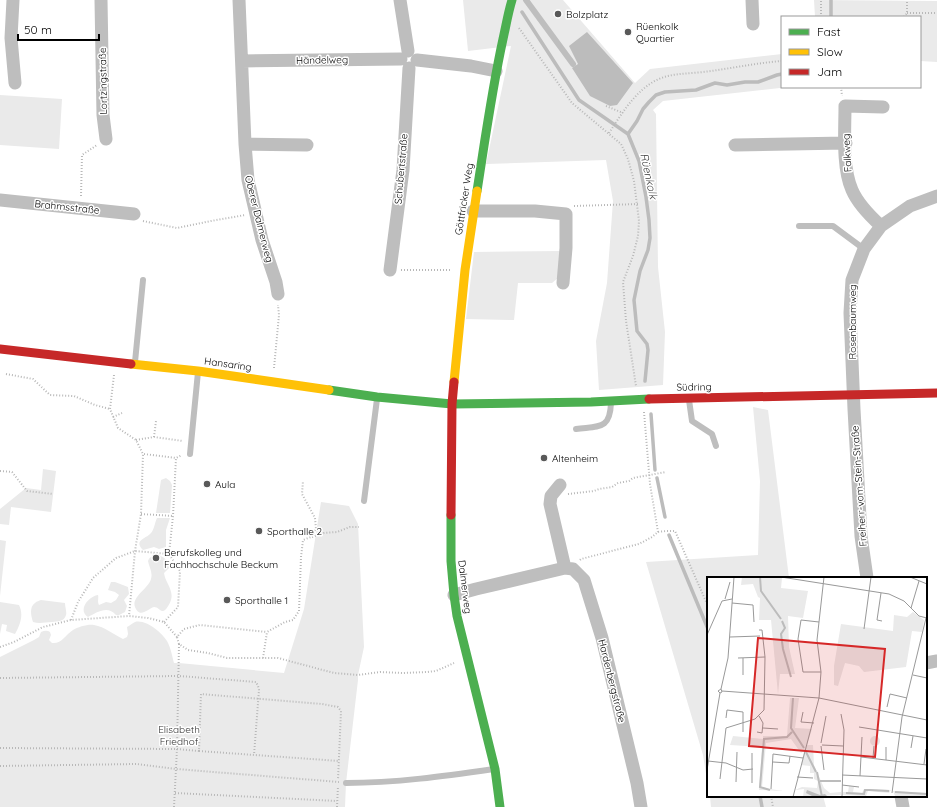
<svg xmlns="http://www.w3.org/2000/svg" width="937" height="807" font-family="Quicksand,sans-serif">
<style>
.green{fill:#eaeaea}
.water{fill:#bcbcbc}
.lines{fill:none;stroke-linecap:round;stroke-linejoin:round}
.stream{stroke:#bcbcbc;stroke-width:3.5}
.path{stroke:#b8b8b8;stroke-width:2;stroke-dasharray:1 2;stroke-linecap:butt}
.lane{stroke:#bebebe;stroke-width:6}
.street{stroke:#bebebe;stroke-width:13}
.fast{stroke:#4caf50;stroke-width:9}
.slow{stroke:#ffc107;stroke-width:9}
.jam{stroke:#c62828;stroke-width:9}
.poi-dot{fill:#595959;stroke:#fff;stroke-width:1.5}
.labels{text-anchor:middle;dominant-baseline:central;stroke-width:3;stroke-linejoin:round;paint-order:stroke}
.poi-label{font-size:10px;fill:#000;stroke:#fff;text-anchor:start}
.street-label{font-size:10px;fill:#000;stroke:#fff}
.park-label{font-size:10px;fill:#303030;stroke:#fff}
.water-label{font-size:11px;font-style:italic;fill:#414141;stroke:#fff}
.inset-river{fill:none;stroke:#bcbcbc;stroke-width:2}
.inset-road{fill:none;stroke:#999;stroke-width:1}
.view{fill:#d62828;fill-opacity:0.15;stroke:#d62828;stroke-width:2}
.inset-edge{fill:none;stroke:#000;stroke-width:2}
</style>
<rect width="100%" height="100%" fill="#fff"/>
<!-- green -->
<path class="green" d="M463 0H563L635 83 650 69 782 54V87H789L663 101 653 110 656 114 658 267 665 332 663 385 599 390 596 341 607 283 613 201 606 160 486 164 511 46 468 51Z
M814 0 937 1V62L920 61V17H815Z
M0 95 62 99 59 149 0 145Z
M562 251 558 278 552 283H518L514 320 466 319 474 252Z
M753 407 768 410 789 578H708V786L703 755 646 562 758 555 760 481Z
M43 469 56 471 51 512 11 507 9 525 0 524V509L26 488 41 490Z
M166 478 170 481 172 485 170 513H156L161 480Z
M321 502 349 506 358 524 364 647 358 675V680L346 783 345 807H0V657L34 640 39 637 41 632C44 631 47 630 50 632L51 635 49 640 52 643C62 644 65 635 73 630 78 627 88 624 94 625 105 627 113 634 123 639L127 637 128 634 127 627C129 626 133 623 135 622 146 619 162 633 167 641 171 648 172 656 174 663H179L284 673 304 609Z
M157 518H170L166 530V547L159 549 154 547 143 550C133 540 146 539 151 533 154 530 155 522 157 518Z
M0 540 6 541 0 596Z
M158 555C164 557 168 560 170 567L164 573C165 582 174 590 171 600 170 603 166 612 162 611 159 610 158 607 154 607 147 609 140 619 135 607 131 597 149 588 151 579 153 572 149 567 148 561 150 556 153 556 158 555Z
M111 582H115L128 587 129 594 124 600 127 606 125 612 119 615H116C108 605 97 612 88 617 77 610 89 596 98 595 99 598 97 601 99 605L106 602 111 603 116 600 119 595 115 592 108 590Z
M41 600 65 603C65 607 67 612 66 615 64 622 58 621 52 622 45 622 40 624 33 622 31 616 29 607 35 603 37 601 39 601 41 600Z
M0 602 19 605C24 615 20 625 15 634L6 631 7 625 2 624 0 634Z
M710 796H823L826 807H711Z"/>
<!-- water -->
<path class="water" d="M587 32 633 83 617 105 610 106 590 96 572 68 578 64 569 46Z"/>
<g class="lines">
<!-- stream -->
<path class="stream" d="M522 12 579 100 628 134 639 161 646 197 649 220 650 238 648 250 640 271 634 300 637 331 647 344 648 350 645 381
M831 17V0
M628 134 637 121 643 109 649 102 656 95 665 92 696 90 715 83 727 85 745 82H758L777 75 782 74
M651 414 655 470
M657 478 665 517
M669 535 708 629
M760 796 762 807"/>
<!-- path -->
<path class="path" d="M907 13H937
M821 17V0
M904 17 907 13V0
M519 28 572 103 621 144 628 159 634 181 639 221 638 236 633 256 623 282 626 321 636 386
M841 87 842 96
M606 106 623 113
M609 133C621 115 633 94 653 82 668 73 685 74 703 72 729 69 755 63 782 61
M81 196 82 155 97 145
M574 206 638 204
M143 221 177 228 211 221 245 215
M401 270H451
M274 368 279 315 278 305
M6 374 33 379 50 395 74 396 95 405 110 409
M114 375 110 409 118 428 136 440 143 454 141 514 135 551 129 616
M644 412 650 484 658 532
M113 417 122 413
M154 437 156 421
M136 440 154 437 183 441
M144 454 176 458
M0 471 12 472 27 491 53 494
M568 494 594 491 599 489 612 487 618 483 629 481 633 478 666 472
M141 514 173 516
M312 537 324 533 337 532 350 527H359
M580 560 581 559 639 544 652 537 658 532 666 531H675L708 606
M71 620 78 602 93 578 116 558 135 551 169 554
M164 622 178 607 180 571 169 554 173 516 176 458 182 455
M179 644 177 637 184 629 200 625 267 632
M0 647 14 642 43 627 71 620 129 616 148 618 164 622 177 637
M263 658 267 632 285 622 293 620 299 611 301 557 303 540 311 537 316 529 315 518 302 494 303 481
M0 678 179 676 256 682 258 686 259 690 254 755
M0 748 177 749 199 751 201 694 322 704 338 707 341 711 338 780
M199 751 339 761
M0 766 137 764 176 769 339 782
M175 793 337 801
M771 796 773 807
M174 807 177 749 179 644 188 650 208 653 227 658H278L334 673 358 675 380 672 402 673 427 672 436 671 454 663
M337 807 338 786"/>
<!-- lane -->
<path class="lane" d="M526 0 573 64
M799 226H833L864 249
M135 362 143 280
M689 400 692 421 712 434 716 446
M576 429C599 426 610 430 611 403
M190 454 198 372
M364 501 377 399
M346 783C396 783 445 776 494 769"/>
<!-- street -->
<path class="street" d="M13 0 11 38 15 83
M101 0 103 115 106 139
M239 0 245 144 248 180 262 240 276 282 278 294
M400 0 408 51
M752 0 753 24
M417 60 471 66 496 71
M242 61 401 59
M245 144 307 145
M735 145 846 143
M0 200 134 214
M473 211H535L566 214V248L563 283
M881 226C870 216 858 204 852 190 842 168 845 131 845 106L883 107
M390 270 403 170 409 68
M560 485 551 496 550 504 565 568
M867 578 861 536 854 409 850 313 852 280 864 249 881 226 910 206 937 196
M454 595 476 589 565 568 573 569 584 580 602 638 637 783 641 807
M926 663 937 661
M901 796 903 807"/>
<!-- fast -->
<path class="fast" d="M477 191C485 140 492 89 503 39 506 26 508 13 512 0
M329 390 377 397 452 404 591 402 649 399
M451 515V561L454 595 457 616 495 769 500 807"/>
<!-- slow -->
<path class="slow" d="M131 364 198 371 329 390
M454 382 465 270 477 191"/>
<!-- jam -->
<path class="jam" d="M0 349 131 364
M649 399 937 393
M451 515 452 404 454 382"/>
</g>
<!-- markers -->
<g class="poi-dot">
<circle cx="558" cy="14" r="4"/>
<circle cx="628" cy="32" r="4"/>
<circle cx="544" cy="458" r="4"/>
<circle cx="207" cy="484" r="4"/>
<circle cx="259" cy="531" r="4"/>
<circle cx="156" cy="558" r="4"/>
<circle cx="227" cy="600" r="4"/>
</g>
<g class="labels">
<!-- poi labels -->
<g class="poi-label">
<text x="566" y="14">Bolzplatz</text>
<text x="636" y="26">Rüenkolk<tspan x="636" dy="12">Quartier</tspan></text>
<text x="552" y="458">Altenheim</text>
<text x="215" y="484">Aula</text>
<text x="267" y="531">Sporthalle 2</text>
<text x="164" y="552">Berufskolleg und<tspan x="164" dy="12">Fachhochschule Beckum</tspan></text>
<text x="235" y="600">Sporthalle 1</text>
</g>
<!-- street labels -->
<g class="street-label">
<text transform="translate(322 60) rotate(-1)">Händelweg</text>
<text transform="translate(103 81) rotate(-91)">Lortzingstraße</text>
<text transform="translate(847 153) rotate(-93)">Falkweg</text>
<text transform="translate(401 169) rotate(-85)">Schubertstraße</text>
<text transform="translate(464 199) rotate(-81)">Göttfricker Weg</text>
<text transform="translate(67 207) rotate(6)">Brahmsstraße</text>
<text transform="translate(259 219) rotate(76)">Oberer Dalmerweg</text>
<text transform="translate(852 322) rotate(-90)">Rosenbaumweg</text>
<text transform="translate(228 364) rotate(8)">Hansaring</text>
<text transform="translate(694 387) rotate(-1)">Südring</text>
<text transform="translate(859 486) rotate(-94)">Freiherr-vom-Stein-Straße</text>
<text transform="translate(465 587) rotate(83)">Dalmerweg</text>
<text transform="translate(612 681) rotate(76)">Hardenbergstraße</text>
</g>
<!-- park labels -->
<g class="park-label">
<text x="179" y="729">Elisabeth<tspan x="179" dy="12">Friedhof</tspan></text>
</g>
<!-- water labels -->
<g class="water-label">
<text transform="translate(649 176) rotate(78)">Rüenkolk</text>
</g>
</g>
<!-- overview -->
<g transform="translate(707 577)">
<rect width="220" height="220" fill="#fff"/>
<path d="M35 0 75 1 74 11 101 14 96 41 81 39 82 70 88 97H73L71 117 64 43H52L53 21 51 20 46 7 34 8ZM206 35 217 43 215 55 205 54 199 90 157 95 152 89 138 86 131 109 127 108V89L134 47 186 54 187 38 200 40ZM83 121H92L88 151 105 152 100 168H106L107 188 117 211 123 216 134 215V218L96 220 97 212 88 213 95 210 110 211 111 204 107 202V196H103V189L94 188 97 174 94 176 84 162 59 166 55 211 77 214 52 213 55 170 23 168 26 159 56 162V159H80ZM163 164a5 5 0 1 1 10 0a5 5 0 1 1-10 0ZM142 209 147 210 146 215 155 216 157 212 184 213 182 216 161 214 159 219 135 218 136 215H141ZM186 214 220 216V219H188Z" fill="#eaeaea"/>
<path d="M100 213 113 218 118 217 120 219 107 220 99 216Z" fill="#bcbcbc"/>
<path class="inset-river" d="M53 0 54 14 74 42M75 44 78 51 74 57 76 72 84 100M86 121 84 151 97 171M99 175 109 195M110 195 115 220M113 204H134M63 213 53 210 57 162 80 160 85 155M188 215 220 217M139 216 157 217 158 213H163L182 214"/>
<path class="inset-road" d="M74 0 182 17 197 24 212 39 220 41M203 0 220 7M174 16 170 43 175 44M18 22 23 5M25 26 46 28 47 45M204 31 212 4M112 45 94 43 91 62 96 95H114M157 52 164 0M0 58 15 24 25 22M23 60 53 59M31 81 58 80M36 81V98M206 98 220 101M14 112 21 81 27 0M15 114 112 121 220 143M180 130 183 117 200 121M96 135 94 145 107 146M134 137 137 153 135 220M19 141 20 133 36 135V155M152 150 220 161M56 151 71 152M50 155 55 156 56 146 52 139M114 166 119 139M115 168 136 169M114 169 117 193M204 171 206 159M154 180 220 188M166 181 167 169M179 183V170M1 184 19 186 36 193 46 192M66 185 82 186 83 179M217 187 219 172M0 193 13 116 11 114 14 112 15 115 13 116M135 198 220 202M153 199 155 160M90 200 106 201M13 202 19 151 48 142 57 133 58 80 55 53H52M29 205 30 175M45 206V176M135 208 152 210M64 212 66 177 96 181M185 216 195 140 219 41M86 220 112 121 114 95 110 63 117 0"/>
<path class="view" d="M51 61 178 72 168 180 42 169Z"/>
<rect width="220" height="220" class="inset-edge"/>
</g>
<!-- legend -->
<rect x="781" y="16" width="140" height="72" fill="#ffffff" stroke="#999999"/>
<rect x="789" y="29" width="20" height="6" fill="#4caf50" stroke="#999999"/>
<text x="817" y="36" font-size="12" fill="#000000">Fast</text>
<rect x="789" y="49" width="20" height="6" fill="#ffc107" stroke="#999999"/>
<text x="817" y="56" font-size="12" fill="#000000">Slow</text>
<rect x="789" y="69" width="20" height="6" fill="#c62828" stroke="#999999"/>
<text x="817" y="76" font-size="12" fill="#000000">Jam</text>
<!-- scale -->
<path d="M18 34v6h81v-6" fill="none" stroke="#000000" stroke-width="2"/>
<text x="24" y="34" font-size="12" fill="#000000" stroke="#ffffff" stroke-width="3" paint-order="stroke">50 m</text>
</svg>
